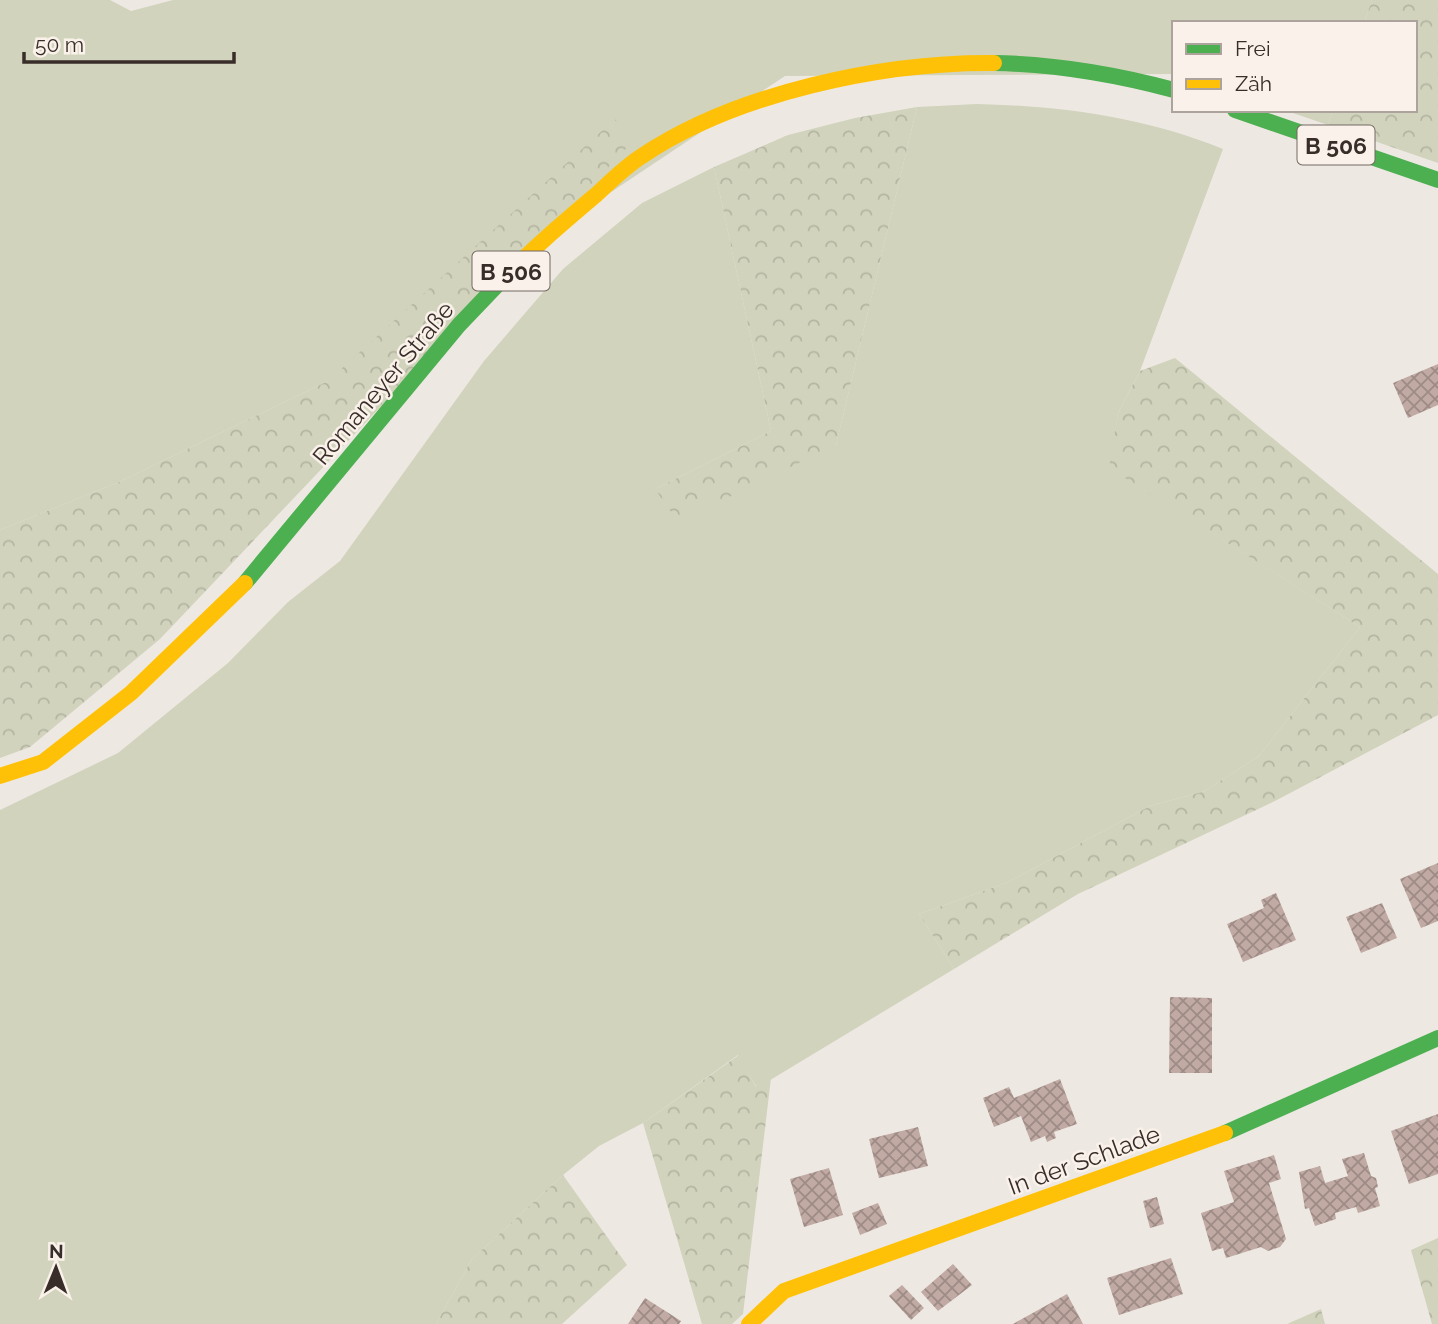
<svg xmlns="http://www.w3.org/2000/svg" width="1438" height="1324" font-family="Raleway,sans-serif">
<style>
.green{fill:#d1d3bc}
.forest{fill:url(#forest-crowns)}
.building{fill:url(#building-cross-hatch)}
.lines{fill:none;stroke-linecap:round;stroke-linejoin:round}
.fast{stroke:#4caf50;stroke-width:16}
.slow{stroke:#ffc107;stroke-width:16}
.labels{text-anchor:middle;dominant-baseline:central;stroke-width:5;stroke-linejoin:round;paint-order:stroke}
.shield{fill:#faf2ea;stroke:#726863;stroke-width:2}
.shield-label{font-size:23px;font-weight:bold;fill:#382d29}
.street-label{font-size:24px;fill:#382d29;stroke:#faf2ea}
</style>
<defs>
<pattern id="forest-crowns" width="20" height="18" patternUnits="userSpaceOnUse" patternTransform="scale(1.75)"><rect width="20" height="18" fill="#d1d3bc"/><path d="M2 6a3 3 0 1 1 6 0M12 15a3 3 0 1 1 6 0" fill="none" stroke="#b4b5a2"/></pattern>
<pattern id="building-cross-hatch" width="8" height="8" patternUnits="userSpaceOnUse" patternTransform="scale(1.75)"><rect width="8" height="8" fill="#c1aaa4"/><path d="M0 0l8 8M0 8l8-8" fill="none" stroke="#9e8b86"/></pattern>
</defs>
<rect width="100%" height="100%" fill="#eee8e3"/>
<!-- green -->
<path class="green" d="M0 0H110L131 11 173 0H1372L1364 23H1174V74L785 76 328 381 119 482 0 530Z
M977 104C1062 106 1144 117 1223 149L1140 371 1118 413 1110 468 1360 627 1259 756 1205 791 1150 806 1006 883 919 914 954 969 757 1088 738 1055 643 1123 599 1146 563 1175 472 1259 436 1324H0V810L118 753 228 663 288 602 340 561 484 361 563 269 642 203 714 167 771 431 655 489 836 445 917 107Z
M1284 110H1333L1328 125Z"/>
<!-- forest -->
<path class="forest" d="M1372 0H1438V163L1328 125 1333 110H1415V23H1364Z
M917 107 836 445 678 522 655 489 771 431 714 167 788 135 855 118Z
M615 119 633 141 160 639 30 747 0 758V530L119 482 328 381Z
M1175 358 1438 574V715L1275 801 1078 894 954 969 919 914 1006 883 1150 806 1205 791 1259 756 1360 627 1109 468 1118 413 1140 371Z
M739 1055 756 1087 771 1078 743 1314 732 1324H702L643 1123Z
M563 1175 627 1265 562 1324H436L472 1259Z
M1438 1238V1324H1432L1411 1250Z
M1321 1309 1325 1324H1287Z"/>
<!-- building -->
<path class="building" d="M1438 364V405L1408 418 1393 383Z
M1438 863V921L1421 928 1400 879Z
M1276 893 1296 940 1243 962 1227 924 1264 908 1261 900Z
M1382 903 1397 938 1361 953 1346 917Z
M1170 997 1212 998V1073H1169Z
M1060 1079 1077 1124 1054 1132 1056 1138 1047 1142 1045 1136 1031 1142 1021 1116 994 1127 983 1098 1009 1087 1014 1098Z
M1438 1114V1174L1409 1184 1391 1131Z
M918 1127 928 1166 879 1178 869 1139Z
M1364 1153 1371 1176 1376 1178 1378 1187 1375 1188 1380 1206 1358 1213 1356 1207 1335 1213 1336 1219 1315 1226 1309 1208 1305 1209 1299 1172 1320 1166 1325 1183 1348 1176 1342 1159Z
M1274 1155 1281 1179 1269 1183 1286 1239 1280 1247 1268 1251 1261 1247 1226 1258 1223 1248 1212 1251 1201 1213 1234 1202 1224 1171Z
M829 1168 843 1215 804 1227 790 1179Z
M1157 1197 1164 1224 1150 1228 1143 1201Z
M878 1203 887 1224 860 1235 852 1213Z
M1171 1258 1183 1294 1119 1315 1107 1278Z
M953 1264 972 1285 938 1311 921 1292Z
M902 1285 924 1308 911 1320 889 1296Z
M1067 1294 1083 1324H1013Z
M645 1298 681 1321 679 1324H628Z"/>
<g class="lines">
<!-- fast -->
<path class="fast" d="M994 63C1056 64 1114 74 1174 90
M1235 110 1438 180
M245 583 459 325 502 280
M1225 1133 1438 1038"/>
<!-- slow -->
<path class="slow" d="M502 280C532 249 564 222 597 194 611 181 626 166 642 156 736 93 882 62 994 63
M0 776 43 762 131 693 245 583
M749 1324 784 1291 1225 1133"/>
</g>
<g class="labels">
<!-- shield labels -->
<g class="shield">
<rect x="1297.5" y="125.5" width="77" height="39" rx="5"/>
<rect x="472.5" y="251.5" width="77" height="39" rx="5"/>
</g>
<g class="shield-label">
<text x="1336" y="145">B 506</text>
<text x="511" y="271">B 506</text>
</g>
<!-- street labels -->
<g class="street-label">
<text transform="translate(383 383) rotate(-50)">Romaneyer Straße</text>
<text transform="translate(1084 1160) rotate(-20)">In der Schlade</text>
</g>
</g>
<!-- legend -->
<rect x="1172" y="21" width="245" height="91" fill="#faf2ea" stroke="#aca39d" stroke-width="2"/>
<rect x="1186" y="44" width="35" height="10" fill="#4caf50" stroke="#aca39d" stroke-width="2"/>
<text x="1235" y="56" font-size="21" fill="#382d29">Frei</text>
<rect x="1186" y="79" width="35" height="10" fill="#ffc107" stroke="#aca39d" stroke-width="2"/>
<text x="1235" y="91" font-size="21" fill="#382d29">Zäh</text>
<!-- north arrow -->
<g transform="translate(56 1268) rotate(1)" stroke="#faf2ea" stroke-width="5" paint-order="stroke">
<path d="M0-5L12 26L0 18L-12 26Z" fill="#382d29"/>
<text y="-10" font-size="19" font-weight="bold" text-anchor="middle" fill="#382d29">N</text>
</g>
<!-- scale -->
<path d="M24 52v10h210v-10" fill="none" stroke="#382d29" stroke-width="3.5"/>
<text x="35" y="52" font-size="21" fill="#382d29" stroke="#faf2ea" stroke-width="5" paint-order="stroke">50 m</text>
</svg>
